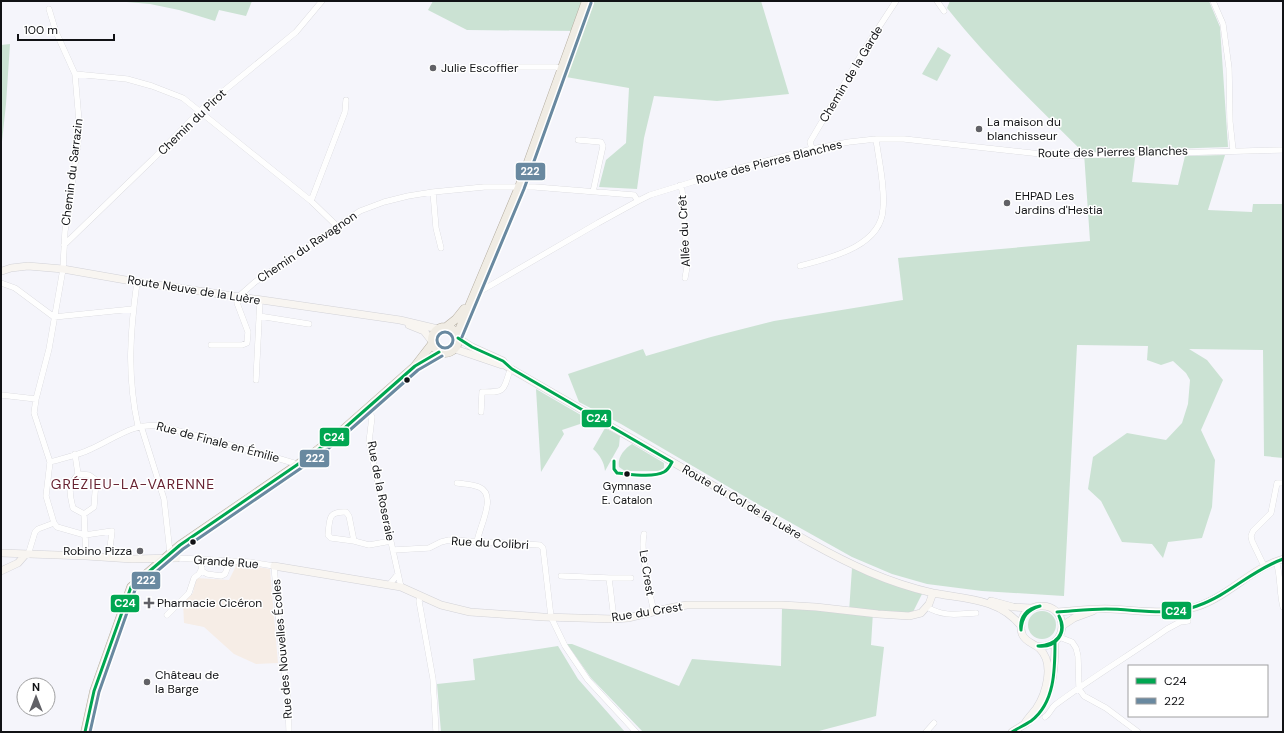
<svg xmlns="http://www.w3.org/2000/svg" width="1284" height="733" font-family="'DM Sans',sans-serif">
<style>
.education{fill:#f6ede6}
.green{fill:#cbe2d3}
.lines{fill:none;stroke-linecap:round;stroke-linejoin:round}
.street-casing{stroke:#d2d2d7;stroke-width:6}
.secondary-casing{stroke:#d2d2d7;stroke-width:8}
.primary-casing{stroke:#b5aea1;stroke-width:9}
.street{stroke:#fefefe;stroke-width:5.5}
.secondary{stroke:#f8f5f1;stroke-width:7}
.primary{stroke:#f0ece4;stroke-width:8}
.bus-1-casing{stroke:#fff;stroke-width:6}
.bus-2-casing{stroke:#fff;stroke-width:6}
.bus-1{stroke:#00a651;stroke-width:3}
.bus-2{stroke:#6989a0;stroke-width:3}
.poi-dot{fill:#616166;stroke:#fff;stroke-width:1.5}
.bus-dot{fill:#111215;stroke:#fff;stroke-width:1.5}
.labels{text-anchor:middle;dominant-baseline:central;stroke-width:3;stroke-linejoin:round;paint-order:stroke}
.bus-label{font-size:11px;fill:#111215;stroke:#fff}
.poi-label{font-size:12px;fill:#111215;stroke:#fff;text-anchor:start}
.street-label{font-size:12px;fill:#111215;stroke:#fff}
.quarter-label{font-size:14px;letter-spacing:1px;fill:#672231;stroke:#fff}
.line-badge{stroke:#fff;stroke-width:1.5}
.badge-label{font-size:11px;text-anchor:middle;font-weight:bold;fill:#fff}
</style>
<rect width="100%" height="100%" fill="#f5f5fb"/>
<!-- education -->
<path class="education" d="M237 564 270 569 278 663 256 664 234 654 204 627 184 623 183 602 193 593 196 578 229 580Z"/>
<!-- green -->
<path class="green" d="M115 1H252L246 16 219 10 215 21 179 10 150 4Z
M433 1H761L789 94 717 101 654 96 644 138 637 189 599 187 606 160 626 143 629 88 566 77 580 31 467 30 428 10Z
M950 1H1209L1220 27 1228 147 1136 150 1132 182 1178 185 1185 156 1225 155 1208 210 1252 212 1253 204H1283V458L1264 456 1263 350 1189 349 1207 360 1223 380 1201 430 1215 460 1212 507 1202 538 1168 542 1163 558 1152 544 1122 542 1101 501 1088 489 1093 457 1127 433 1166 440 1182 423 1188 404 1190 380 1186 373 1173 361 1161 365 1147 360 1148 346 1077 345 1064 596 982 591 927 584 892 574 852 557 768 510 621 424 579 402 568 374 643 349 646 356 711 337 774 321 903 300 898 258 1090 241 1084 153C1037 106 988 60 947 8Z
M10 44 6 104 1 151V45Z
M938 47 951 55 937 81 922 74Z
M536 389 586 418 583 423 562 430 564 434 541 472Z
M605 428 620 436 619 446 605 471C604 462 600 455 593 449Z
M632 444 664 463V468L659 471H625L619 467C617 458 624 449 632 444Z
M852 568 922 594 913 612H873L871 645 884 647 876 716 815 732H643L591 678 567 644H572L679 686 692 659 781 666 782 606 849 612Z
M1028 625a14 14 0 1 1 28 0a14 14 0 1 1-28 0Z
M558 646 578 679 625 732H441L437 684 475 680 473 659Z"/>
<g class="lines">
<!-- street casing -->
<g class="street-casing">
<path id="street" d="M937 1 944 11
M1213 1 1223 24 1229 68 1230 122 1233 150
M49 9 56 32 75 74 79 121 78 144 65 231 63 269 49 349 36 399 34 413 50 462 46 496 54 523
M499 64 511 67H556L561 69
M75 74 127 79 152 86 183 98 311 201 337 226
M578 140 601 142 603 146 593 192
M812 149 810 142 864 50 896 1
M680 185 682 190 687 267 685 278
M433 192 436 228 441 248
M311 201 345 112 346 100
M64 245 152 160 204 107 296 32 322 1
M800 266C829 258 881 247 883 209 885 186 879 162 876 139
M137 282C130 332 127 376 138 426
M1 283 15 288 54 317
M474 295 598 223 638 201 650 195 728 171 812 149 849 142 876 139H904L1059 156 1283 150
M259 316 309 324
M54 317 133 309
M211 345H242L247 343 248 332 237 303 238 297 255 282 360 211 384 202 408 196 433 192 484 187H535L634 195 638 201
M256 380 260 300
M1 395 36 399
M367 409 372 417 369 442 401 587
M481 412 482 392C503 392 503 393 509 373
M141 426 164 499 170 553
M75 454 78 474
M50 462C64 458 79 455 91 449 114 439 134 422 160 426L260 453 297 464
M78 474 89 475 96 480 94 507 84 514 73 508C69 492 68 486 78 474Z
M457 483C463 484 472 484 479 487 498 495 479 527 477 542
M84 514 86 556
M54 523 57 527 85 535 112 531 109 557
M644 534C640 550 650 595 654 612
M354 541 331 538 328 535C330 520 327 511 346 512L349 516 354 541 369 545 391 541
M393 550 429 548 441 542 449 540 540 545 543 548 551 617 565 646 588 680 636 732
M28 555 35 532 38 529 54 523
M177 558 250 562 274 566 282 656 288 697 289 732
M200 559 202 571 207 574 221 576 225 574 230 561
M1276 561C1281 575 1279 592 1283 607
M1264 566 1252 541 1251 536 1253 531 1271 513 1277 483H1283
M561 576 609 578
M389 585 398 574
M420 597 419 601 433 679 436 732
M927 607C943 617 958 614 976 613
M167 615 189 593 194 578 199 574 202 568
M614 619 609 578H631
M1059 637 1072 642 1076 648 1078 656 1079 689 1084 696 1106 708 1138 732
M1045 717C1050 714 1051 708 1055 705 1091 678 1130 655 1167 629L1180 622 1188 621
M926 732 934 723"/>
</g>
<!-- secondary casing -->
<g class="secondary-casing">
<path id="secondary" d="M2 271 11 268 28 266 63 269 137 282 400 320 438 329
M409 325 424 331 431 340
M458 338 472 347 503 361 506 366C578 408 650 449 721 490 769 518 818 550 869 572 890 581 911 588 933 593 964 599 999 598 1021 626
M455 349 502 365
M1 553 86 556 132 559 177 558
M274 566 401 587 441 605 470 612 543 617 614 619 628 618 674 607 687 605H782L816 607 878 614 909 616 921 613 929 604 933 593
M1 571 18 563 25 555
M991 601 1013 607 1032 608
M1057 612C1075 611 1093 608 1111 609 1140 610 1168 616 1196 607 1228 597 1251 568 1283 559
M1062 626 1074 618 1093 611
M1038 714C1053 692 1055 668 1055 642
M1025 723C1028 718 1032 714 1036 709 1046 694 1055 664 1040 649 1034 643 1026 643 1022 634 1020 627 1021 619 1025 613 1029 609 1035 606 1041 606 1070 605 1069 650 1037 646
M1012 732 1028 722"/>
</g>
<!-- primary casing -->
<g class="primary-casing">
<path id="primary" d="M432 340a13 13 0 1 1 26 0a13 13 0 1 1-26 0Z
M446 327 456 319 464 309
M457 335 519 187 586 1
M85 732 94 691 131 587 180 545 307 458 338 434 415 366 432 344"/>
</g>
<!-- street -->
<use href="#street" class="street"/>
<!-- secondary -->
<use href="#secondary" class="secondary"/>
<!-- primary -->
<use href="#primary" class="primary"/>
<!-- bus-1 casing -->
<g class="bus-1-casing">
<path id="bus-1" d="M458 338 472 347 503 361 512 369 672 462C670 466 668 470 664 472 653 478 629 474 617 473L614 469V461
M1057 612C1073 611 1090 609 1106 609 1136 609 1168 617 1197 606 1229 595 1252 570 1283 559
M1021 630C1019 617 1027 608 1040 606
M1021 630C1022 617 1027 610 1040 606
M1038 646C1056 648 1068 633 1059 616
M1038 646C1056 645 1067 634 1059 616
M85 732 94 691 131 587 180 545 307 458 331 440 415 366 439 352
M1012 732C1018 728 1025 725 1031 721 1055 703 1055 669 1055 642"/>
</g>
<!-- bus-2 casing -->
<g class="bus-2-casing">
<path id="bus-2" d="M437 340a8 8 0 1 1 16 0a8 8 0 1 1-16 0Z
M462 337 524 189 591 3
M90 732 99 692 135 590 183 549 310 462 334 444 418 370 442 356"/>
</g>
<!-- bus-1 -->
<use href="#bus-1" class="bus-1"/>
<!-- bus-2 -->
<use href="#bus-2" class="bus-2"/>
</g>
<!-- markers -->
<g class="poi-dot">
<circle cx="433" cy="68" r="4"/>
<circle cx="979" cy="129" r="4"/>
<circle cx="1007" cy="203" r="4"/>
<circle cx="140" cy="551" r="4"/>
<path d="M147 597h4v4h4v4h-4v4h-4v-4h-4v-4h4z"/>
<circle cx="147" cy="682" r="4"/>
</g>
<g class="bus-dot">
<circle cx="407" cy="380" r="3.5"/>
<circle cx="627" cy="474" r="3.5"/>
<circle cx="193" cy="542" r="3.5"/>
</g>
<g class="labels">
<!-- bus labels -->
<g class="bus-label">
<text x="627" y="486">Gymnase<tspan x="627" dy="14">E. Catalon</tspan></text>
</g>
<!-- poi labels -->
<g class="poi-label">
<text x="441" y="68">Julie Escoffier</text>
<text x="987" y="122">La maison du<tspan x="987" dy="14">blanchisseur</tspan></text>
<text x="1015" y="196">EHPAD Les<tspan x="1015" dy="14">Jardins d'Hestia</tspan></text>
<text x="132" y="551" text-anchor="end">Robino Pizza</text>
<text x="157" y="603">Pharmacie Cicéron</text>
<text x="155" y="675">Château de<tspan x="155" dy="14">la Barge</tspan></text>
</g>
<!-- street labels -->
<g class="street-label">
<text transform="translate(851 74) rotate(-59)">Chemin de la Garde</text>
<text transform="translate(192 122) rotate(-44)">Chemin du Pirot</text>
<text transform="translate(1113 152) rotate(-1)">Route des Pierres Blanches</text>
<text transform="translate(769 162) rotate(-14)">Route des Pierres Blanches</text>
<text transform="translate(72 172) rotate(-83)">Chemin du Sarrazin</text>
<text transform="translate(684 231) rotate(-93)">Allée du Crêt</text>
<text transform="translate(307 247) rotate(-34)">Chemin du Ravagnon</text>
<text transform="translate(194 290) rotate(9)">Route Neuve de la Luère</text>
<text transform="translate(218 442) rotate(15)">Rue de Finale en Émilie</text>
<text transform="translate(381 491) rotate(79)">Rue de la Roseraie</text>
<text transform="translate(742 502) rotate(30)">Route du Col de la Luère</text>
<text transform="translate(490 543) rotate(3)">Rue du Colibri</text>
<text transform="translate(226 562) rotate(4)">Grande Rue</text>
<text transform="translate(647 573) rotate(81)">Le Crest</text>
<text transform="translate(647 612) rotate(-9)">Rue du Crest</text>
<text transform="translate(282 649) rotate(-95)">Rue des Nouvelles Écoles</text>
</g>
<!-- quarter labels -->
<g class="quarter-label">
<text x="133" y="484">GRÉZIEU-LA-VARENNE</text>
</g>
</g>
<g class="line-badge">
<rect x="515" y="162" width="31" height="19" rx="4" fill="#6989a0"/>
<rect x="581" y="409" width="31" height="19" rx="4" fill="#00a651"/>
<rect x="319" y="427" width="31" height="20" rx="4" fill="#00a651"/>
<rect x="299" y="449" width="31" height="19" rx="4" fill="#6989a0"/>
<rect x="131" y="571" width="30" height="19" rx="4" fill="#6989a0"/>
<rect x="110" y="594" width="30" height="19" rx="4" fill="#00a651"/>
<rect x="1161" y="601" width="31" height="19" rx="4" fill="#00a651"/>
</g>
<g class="badge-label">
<text x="530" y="175">222</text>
<text x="597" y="422">C24</text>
<text x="334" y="441">C24</text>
<text x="315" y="462">222</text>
<text x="146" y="584">222</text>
<text x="125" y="607">C24</text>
<text x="1176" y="615">C24</text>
</g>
<!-- border -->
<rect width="1284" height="733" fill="none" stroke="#111215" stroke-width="4"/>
<!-- legend -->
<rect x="1128" y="665" width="140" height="52" fill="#ffffff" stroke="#a0a0a1"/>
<rect x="1136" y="678" width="20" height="6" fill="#00a651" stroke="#a0a0a1"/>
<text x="1164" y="685" font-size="12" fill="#111215">C24</text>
<rect x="1136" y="698" width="20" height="6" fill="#6989a0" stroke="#a0a0a1"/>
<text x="1164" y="705" font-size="12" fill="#111215">222</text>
<!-- north arrow -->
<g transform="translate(36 697)"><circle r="19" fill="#ffffff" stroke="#a0a0a1"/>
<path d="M0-3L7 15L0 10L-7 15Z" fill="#616166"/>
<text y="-6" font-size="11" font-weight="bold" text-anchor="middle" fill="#111215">N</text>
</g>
<!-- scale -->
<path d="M18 34v6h96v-6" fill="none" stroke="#111215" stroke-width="2"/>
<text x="24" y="34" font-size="12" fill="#111215" stroke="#ffffff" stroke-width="3" paint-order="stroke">100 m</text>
</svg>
